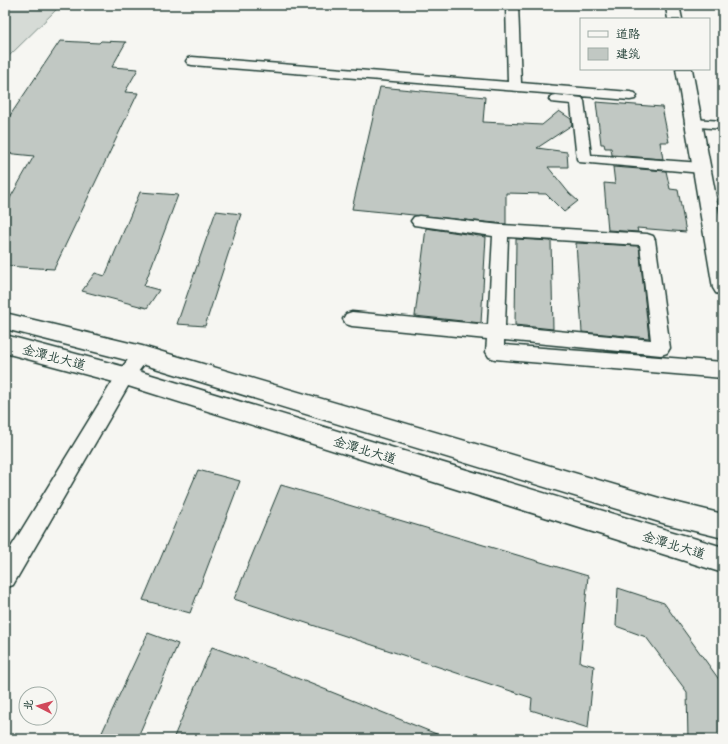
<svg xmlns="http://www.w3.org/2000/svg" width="728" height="744" font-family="Sriracha,'LXGW WenKai TC',sans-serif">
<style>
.green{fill:#d6dbd6;stroke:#7a8c85}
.building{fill:#c1c8c3;stroke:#1f3d34}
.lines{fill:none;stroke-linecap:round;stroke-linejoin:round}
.street-casing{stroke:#1f3d34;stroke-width:3}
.secondary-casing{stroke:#1f3d34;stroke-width:3}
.street{fill:#f6f6f2;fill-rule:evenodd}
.secondary{fill:#f6f6f2;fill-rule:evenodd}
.labels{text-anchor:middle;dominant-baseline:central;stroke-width:3.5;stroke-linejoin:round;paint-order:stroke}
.street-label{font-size:13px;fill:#1f3d34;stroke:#f6f6f2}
</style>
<rect width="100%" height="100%" fill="#f6f6f2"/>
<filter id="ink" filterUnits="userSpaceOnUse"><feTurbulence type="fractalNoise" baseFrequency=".025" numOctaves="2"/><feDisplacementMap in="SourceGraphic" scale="8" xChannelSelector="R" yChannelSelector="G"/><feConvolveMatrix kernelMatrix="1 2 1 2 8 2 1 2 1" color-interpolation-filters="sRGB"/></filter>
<g filter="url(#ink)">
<!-- green -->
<path class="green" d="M5 5H61L5 60Z"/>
<!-- building -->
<path class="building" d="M60 41 99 43 101 41 126 42 112 67 138 69 125 92 138 93 54 269 5 266V207L34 156 5 153V123Z
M380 87 485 97 483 122 542 125 559 111 571 119 572 125 537 148 567 152 568 167H548L569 193 578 201 564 212 546 194 506 193V224L352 209Z
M596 102 662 107 669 142H660L663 159 612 155 611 148H605L604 144H601Z
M613 167 666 171 670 189 678 190 686 232 637 228 638 232 608 230 604 183 615 184Z
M140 192 178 195 144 286 159 290 147 308 82 291 95 273 105 276Z
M216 211 241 214 205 326 177 324Z
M426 228 486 237 481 323 415 316Z
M516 239 551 241 553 329 515 325Z
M576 243 639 246 649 338 582 332Z
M198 470 240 481 190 613 143 600Z
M281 485 588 576 580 662 594 666 588 728 531 710 532 698 234 599Z
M618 588 664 603 723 685V739H688L687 692 646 637 616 626Z
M148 633 178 644 137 739H99Z
M212 647 274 669 449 739H173Z"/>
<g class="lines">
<!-- street casing -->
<g class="street-casing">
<path id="street" d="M506 5H518L521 83 630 92 635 93 637 96 635 99 630 100 192 65 188 64 186 61 188 58 192 57 508 82Z
M556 95 582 98 584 101 591 155 702 163 707 165 709 168 707 171 702 173 579 162 577 159 571 104 551 102 549 99 551 96Z
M692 119 723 121V129L687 126 685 123 687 120Z
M419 216 501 225 647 234 653 236 655 240 670 348 667 353 661 355 504 340V345L723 362V378L495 359 489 357 486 352 487 339 352 326 346 324 343 319 346 314 352 312 488 325 493 236 414 225 411 221 414 217ZM508 237 640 245 651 340 505 326Z
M142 348 148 350 151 355 131 381 13 585 5 588V557L119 371 136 350Z"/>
</g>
<!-- secondary casing -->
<g class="secondary-casing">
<path id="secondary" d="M667 5H679L682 19H668L666 7Z
M676 69H692L723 235V296L716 293 713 288Z
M5 313 142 346 666 500 723 514V538L666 524 142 364 5 329Z
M5 335 125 367 723 547V573L125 385 5 353Z"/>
</g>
<!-- street -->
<use href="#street" class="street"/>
<!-- secondary -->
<use href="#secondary" class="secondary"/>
</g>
</g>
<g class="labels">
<!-- street labels -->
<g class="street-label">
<text transform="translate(54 357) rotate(15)">金潭北大道</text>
<text transform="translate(365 450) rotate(17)">金潭北大道</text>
<text transform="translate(674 545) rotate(17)">金潭北大道</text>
</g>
</g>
<!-- margin -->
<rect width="728" height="744" fill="none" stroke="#f6f6f2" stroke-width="20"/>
<rect x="10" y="10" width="708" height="724" fill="none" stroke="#1f3d34" stroke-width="1.5" filter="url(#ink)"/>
<!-- legend -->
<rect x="580" y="18" width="130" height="52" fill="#f6f6f2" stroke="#a0aca6"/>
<rect x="588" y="31" width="20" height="6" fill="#f6f6f2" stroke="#a0aca6"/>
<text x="616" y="38" font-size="12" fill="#1f3d34">道路</text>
<rect x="588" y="48" width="20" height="12" fill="#c1c8c3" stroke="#a0aca6"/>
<text x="616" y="58" font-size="12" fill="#1f3d34">建筑</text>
<!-- north arrow -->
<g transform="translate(38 706) rotate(276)"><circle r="19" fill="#f6f6f2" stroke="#a0aca6"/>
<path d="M0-3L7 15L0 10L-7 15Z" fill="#d1495b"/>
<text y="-6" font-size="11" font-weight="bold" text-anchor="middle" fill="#1f3d34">北</text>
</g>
</svg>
